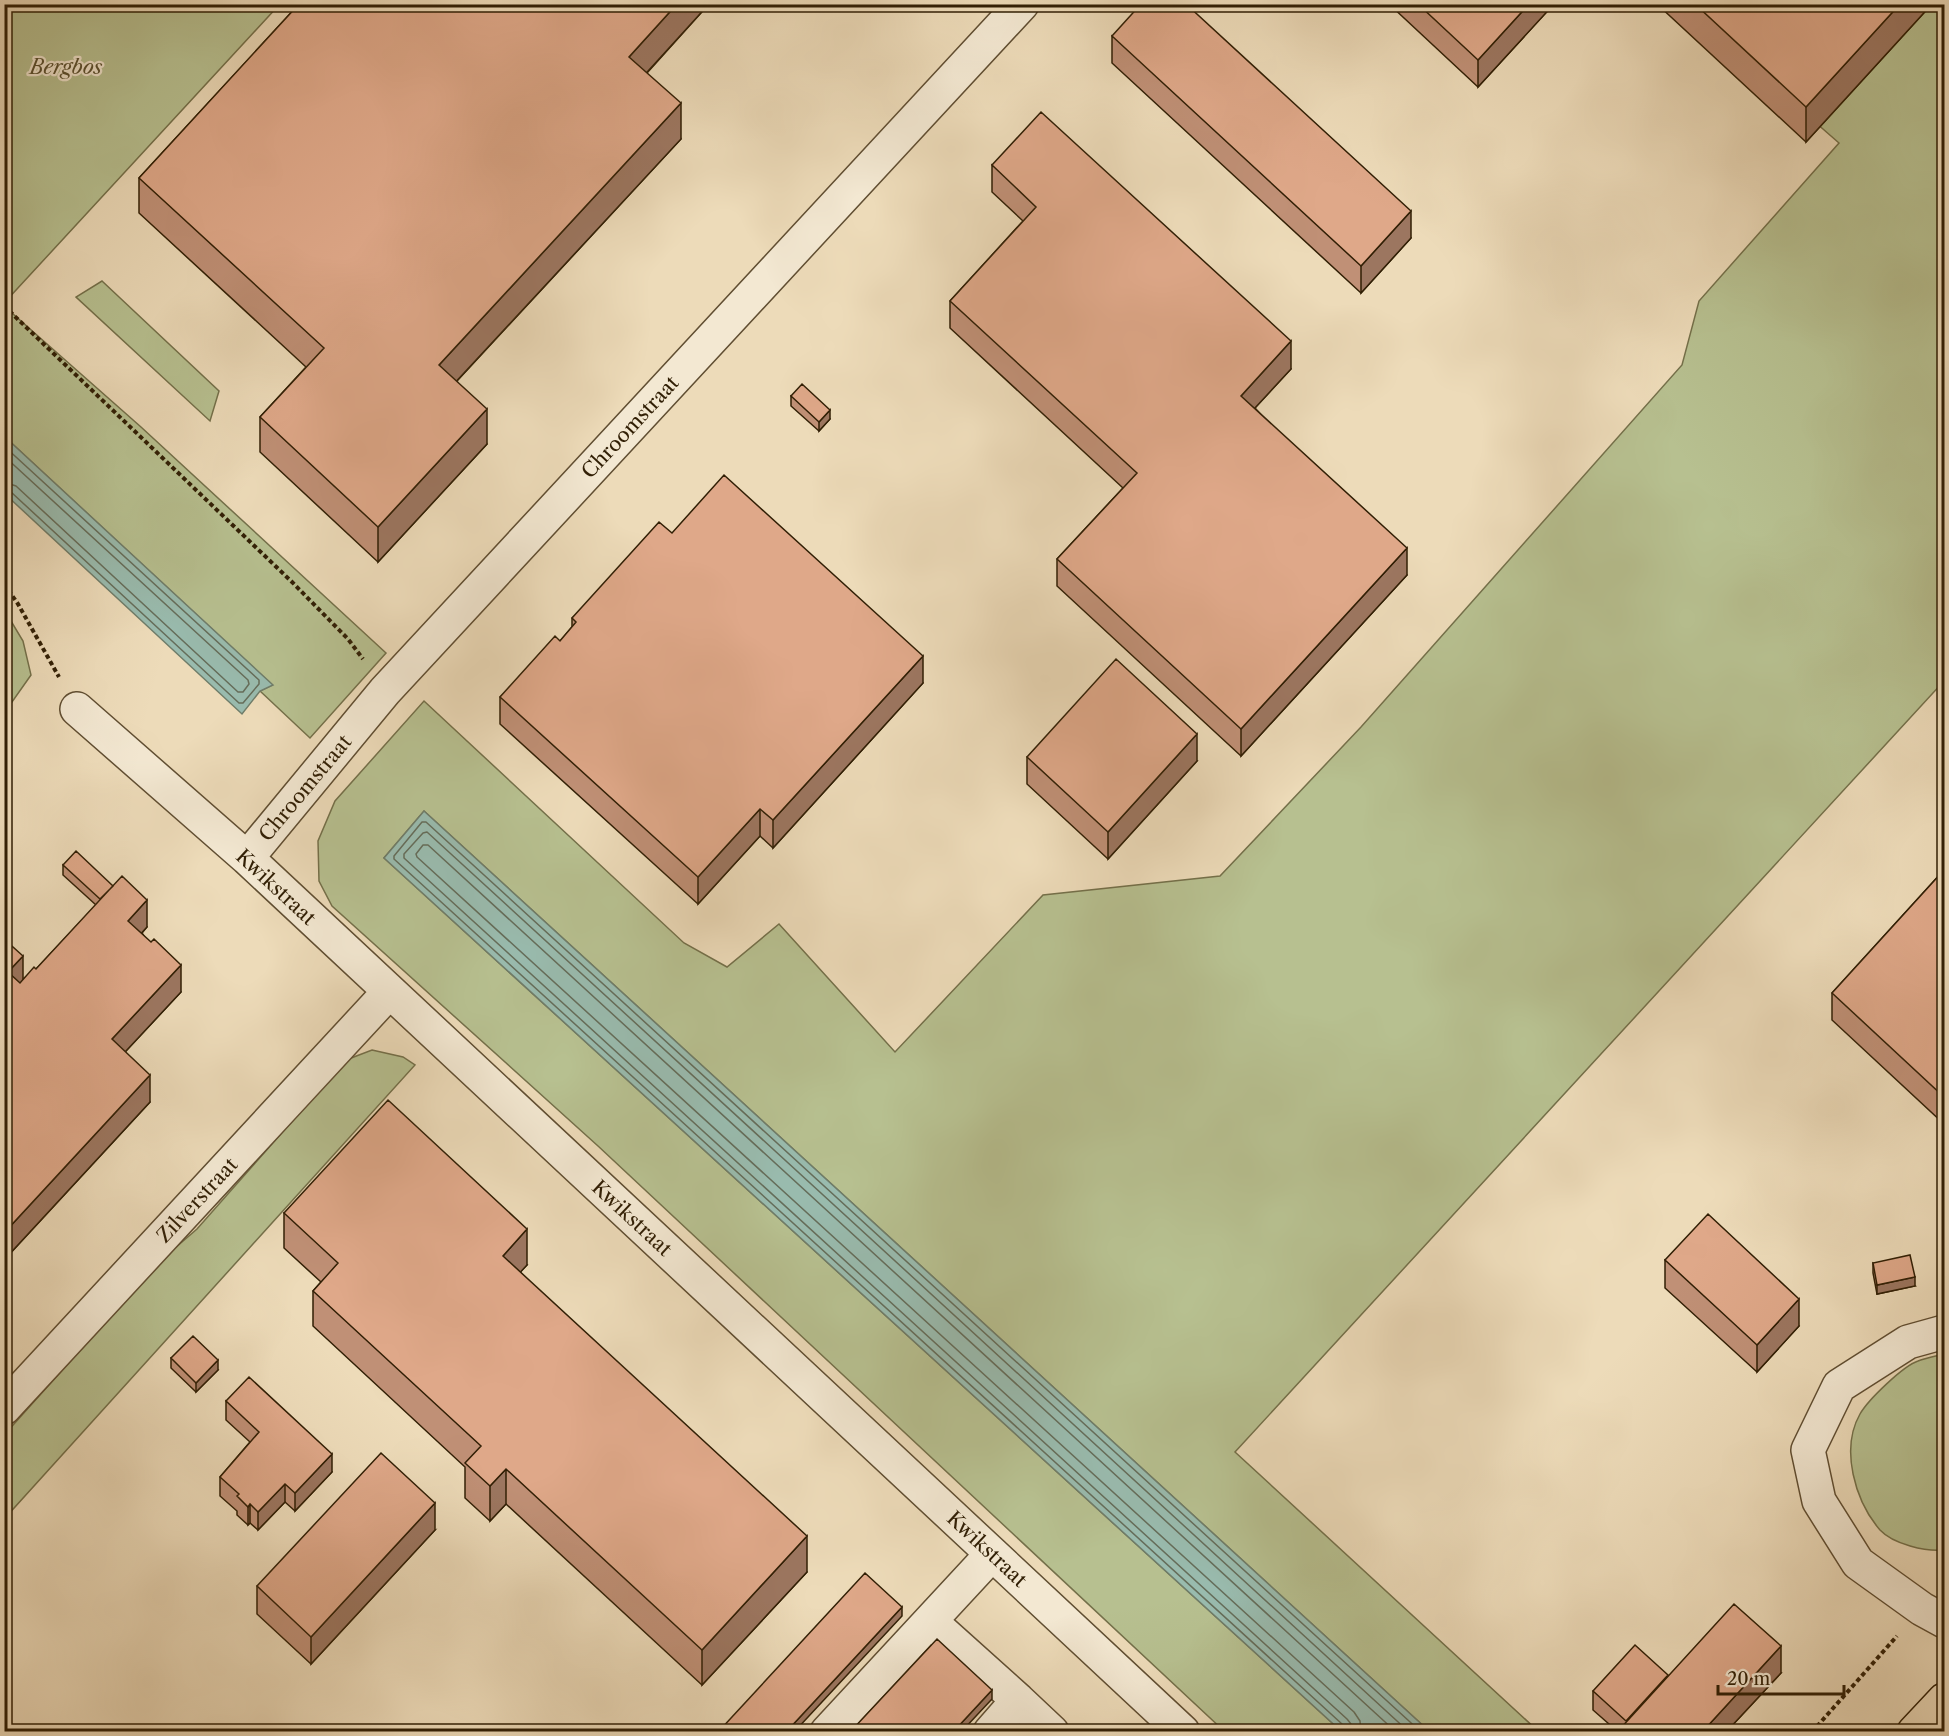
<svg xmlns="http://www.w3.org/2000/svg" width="1949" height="1736" font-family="'Libre Caslon Text',serif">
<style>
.green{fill:#b7c090;stroke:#74704a;stroke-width:1.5}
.water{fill:#99bbae;stroke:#6f7d6a;stroke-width:1.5}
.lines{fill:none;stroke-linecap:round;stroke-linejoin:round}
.shore{stroke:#656d5a;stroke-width:1.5}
.minor-casing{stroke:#604e32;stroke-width:36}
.major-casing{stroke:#311f05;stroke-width:36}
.path{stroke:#311f05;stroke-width:4;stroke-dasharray:4.5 3;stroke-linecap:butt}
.minor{stroke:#f3e8d2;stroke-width:33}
.major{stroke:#eddbb9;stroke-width:33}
.wall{fill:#c09076;stroke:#311f05;stroke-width:1.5}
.shaded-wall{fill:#9c7660;stroke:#311f05;stroke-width:1.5}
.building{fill:#dfa889;stroke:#311f05;stroke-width:1.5}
.labels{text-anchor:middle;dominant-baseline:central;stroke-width:4.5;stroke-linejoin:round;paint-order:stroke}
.park-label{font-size:20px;font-style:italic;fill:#594f2f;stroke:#f3e8d2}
.street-label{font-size:20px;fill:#311f05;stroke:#f3e8d2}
</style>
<rect width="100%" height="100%" fill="#eddbb9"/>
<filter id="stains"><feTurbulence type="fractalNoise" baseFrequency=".00333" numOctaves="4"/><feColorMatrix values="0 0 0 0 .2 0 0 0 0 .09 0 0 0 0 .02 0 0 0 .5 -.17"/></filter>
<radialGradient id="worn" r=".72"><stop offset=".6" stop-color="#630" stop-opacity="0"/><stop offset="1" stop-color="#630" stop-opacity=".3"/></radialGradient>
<!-- green -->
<path class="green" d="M4 5H279L5 302H4Z
M1681 5H1944V681L1235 1452 1538 1731H1429L424 811 384 858 1341 1731H1224L598 1146 332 906 319 881 318 841 335 801 424 701 684 943 727 967 779 924 895 1052 1043 895 1220 876 1361 727 1682 365 1699 301 1839 143Z
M102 281 219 391 210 421 76 297Z
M4 306 141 427 386 653 310 738 260 691 272 685 5 437Z
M5 611 23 641 31 675 5 712Z
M372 1050 403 1057 415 1065 5 1518V1434L160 1261 197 1229 346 1060Z
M1944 1354V1550C1926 1552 1893 1544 1880 1530 1855 1501 1840 1449 1860 1414 1868 1400 1903 1366 1918 1361 1926 1358 1936 1356 1944 1354Z"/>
<!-- water -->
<path class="water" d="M5 437 273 685 260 691 242 714 5 494Z
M424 811 1429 1731H1341L384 858Z"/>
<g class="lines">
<!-- shore -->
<path class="shore" d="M4 446 259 680V684L243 703H239L11 492 4 490
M4 456 248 680 249 684 243 692H238L16 486 4 482
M1345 1732 1342 1724 394 859V856L422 822H426L1421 1732
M1352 1732 1351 1724 1347 1719 404 858V854L423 833 427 832 1409 1732
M1361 1732 1360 1721 1354 1712 417 857 416 854 423 845H428L1396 1732"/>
<!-- minor casing -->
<g class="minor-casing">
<path id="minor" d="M77 709 247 858 1183 1732
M247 858 385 691 1022 4
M1944 1332 1908 1342 1839 1386 1808 1450 1819 1501 1858 1563 1922 1609 1944 1621
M4 1408 389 992
M930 1621 1018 1700
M827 1732 992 1554
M990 1732 1018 1700 1052 1732"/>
</g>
<!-- major casing -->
<g class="major-casing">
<path id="major" d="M1914 1732 1944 1700"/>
</g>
<!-- path -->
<path class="path" d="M4 306 291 581 348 639 363 659
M4 584 18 604 59 677
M1812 1732 1897 1636"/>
<!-- minor -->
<use href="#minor" class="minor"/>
<!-- major -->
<use href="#major" class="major"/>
</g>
<!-- wall -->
<path class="wall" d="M299 4H709L647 73 681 139 457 381 487 444 378 562 260 452V417L306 367 139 213V178Z
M1389 4H1554L1478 87Z
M1657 4H1794L1800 10 1806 4H1932L1806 142Z
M1112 36 1411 238 1361 293 1112 63Z
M992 165 1291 369 1255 408 1407 575 1241 756 1057 586V559L1123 488 950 328V301L1023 221 992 192Z
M791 396 830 419 819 431 791 406Z
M672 533 923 683 773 848 760 836 698 904 500 724V697L560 641 572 627V618Z
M1027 757 1197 761 1108 859 1027 784Z
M63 865 147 927 142 933 181 992 125 1052 150 1102 4 1260V939L23 979 36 969 96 905 63 875Z
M1944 870V1124L1832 1020V993Z
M284 1213 527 1265 520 1272 807 1572 702 1685 506 1504 490 1521 465 1498V1467L313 1326V1291L321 1282 284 1248Z
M1665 1260 1799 1326 1757 1372 1665 1288Z
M1873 1263 1915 1286 1877 1294 1873 1273Z
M171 1358 218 1370 196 1392 171 1368Z
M226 1401 332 1472 295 1511 285 1502 258 1530 250 1523 248 1525 237 1515V1511L220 1496V1477L250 1442 226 1420Z
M435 1530 311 1664 257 1614V1586Z
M1781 1673 1727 1731H1617L1593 1710V1691L1668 1676Z"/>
<!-- shaded-wall -->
<path class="shaded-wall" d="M677 4H709L629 92V57Z
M1529 4H1554L1478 87V60Z
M1900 4H1932L1806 142V107Z
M681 103V139L439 400V365Z
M1411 211V238L1361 293V266Z
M1291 341V369L1241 423V396Z
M487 409V444L378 562V527Z
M830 410V419L819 431V422Z
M1407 548V575L1241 756V729Z
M923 656V683L773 848V820Z
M1197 734V761L1108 859V832Z
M760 809V836L698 904V877Z
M147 900V927L128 948V921Z
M23 956V983L8 999V972Z
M181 965V992L112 1066V1039Z
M150 1075V1102L4 1260V1233Z
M527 1229V1265L503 1291V1256Z
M1915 1277V1286L1877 1294V1285Z
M1799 1299V1326L1757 1372V1345Z
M218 1360V1370L196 1392V1383Z
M332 1454V1472L295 1511V1493Z
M506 1469V1504L490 1521V1486Z
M285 1484V1502L258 1530V1512Z
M435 1503V1530L311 1664V1637Z
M250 1504V1523L248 1525V1507Z
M807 1536V1572L702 1685V1650Z
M902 1607V1616L795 1731H787Z
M1781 1646V1673L1727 1731H1704V1730Z
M992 1690V1699L962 1731H954Z"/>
<!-- building -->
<path class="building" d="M299 4H677L629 57 681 103 439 365 487 409 378 527 260 417 324 348 139 178Z
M1141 4H1186L1411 211 1361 266 1112 36Z
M1418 4H1529L1478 60Z
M1695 4H1794L1800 10 1806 4H1900L1806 107Z
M1041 112 1291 341 1241 396 1407 548 1241 729 1057 559 1137 473 950 301 1036 207 992 165Z
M802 384 830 410 819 422 791 396Z
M724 475 923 656 773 820 760 809 698 877 500 697 555 636 560 641 576 622 572 618 659 522 672 533Z
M1116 659 1197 734 1108 832 1027 757Z
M76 851 113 886 100 899 63 865Z
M1944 870V1097L1832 993Z
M122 876 147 900 128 921 151 942 154 939 181 965 112 1039 150 1075 4 1233V939L23 956 8 972 20 983 34 967 36 969Z
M388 1100 527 1229 503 1256 807 1536 702 1650 506 1469 490 1486 465 1463 481 1446 313 1291 338 1263 284 1213Z
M1708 1214 1799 1299 1757 1345 1665 1260Z
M1910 1255 1915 1277 1877 1285 1873 1263Z
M193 1336 218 1360 196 1383 171 1358Z
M249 1377 332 1454 295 1493 285 1484 258 1512 250 1504 248 1507 237 1496 239 1494 220 1477 259 1432 226 1401Z
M381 1453 435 1503 311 1637 257 1586Z
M865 1573 902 1607 787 1731H719Z
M1734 1604 1781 1646 1704 1730 1706 1731H1621L1619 1730Z
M937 1639 992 1690 954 1731H851Z
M1635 1645 1668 1675 1626 1721 1593 1691Z"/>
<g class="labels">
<!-- park labels -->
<g class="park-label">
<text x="66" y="67">Bergbos</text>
</g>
<!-- street labels -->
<g class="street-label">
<text transform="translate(630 427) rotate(-47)">Chroomstraat</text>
<text transform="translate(305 788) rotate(-50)">Chroomstraat</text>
<text transform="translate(276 887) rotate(43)">Kwikstraat</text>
<text transform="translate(197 1200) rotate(-47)">Zilverstraat</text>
<text transform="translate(632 1218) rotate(43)">Kwikstraat</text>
<text transform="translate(987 1549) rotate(43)">Kwikstraat</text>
</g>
</g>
<!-- margin -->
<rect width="1949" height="1736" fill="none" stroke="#eddbb9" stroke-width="24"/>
<rect x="6" y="6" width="1937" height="1724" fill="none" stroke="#311f05" stroke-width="3"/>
<rect x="12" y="12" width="1925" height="1712" fill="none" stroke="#311f05" stroke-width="1.5"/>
<!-- scale -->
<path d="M1718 1685v9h126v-9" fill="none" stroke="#311f05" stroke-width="3"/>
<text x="1727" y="1685" font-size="18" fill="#311f05" stroke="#f3e8d2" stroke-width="4.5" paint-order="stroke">20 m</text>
<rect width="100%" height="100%" filter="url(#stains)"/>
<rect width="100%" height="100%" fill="url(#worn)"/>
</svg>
